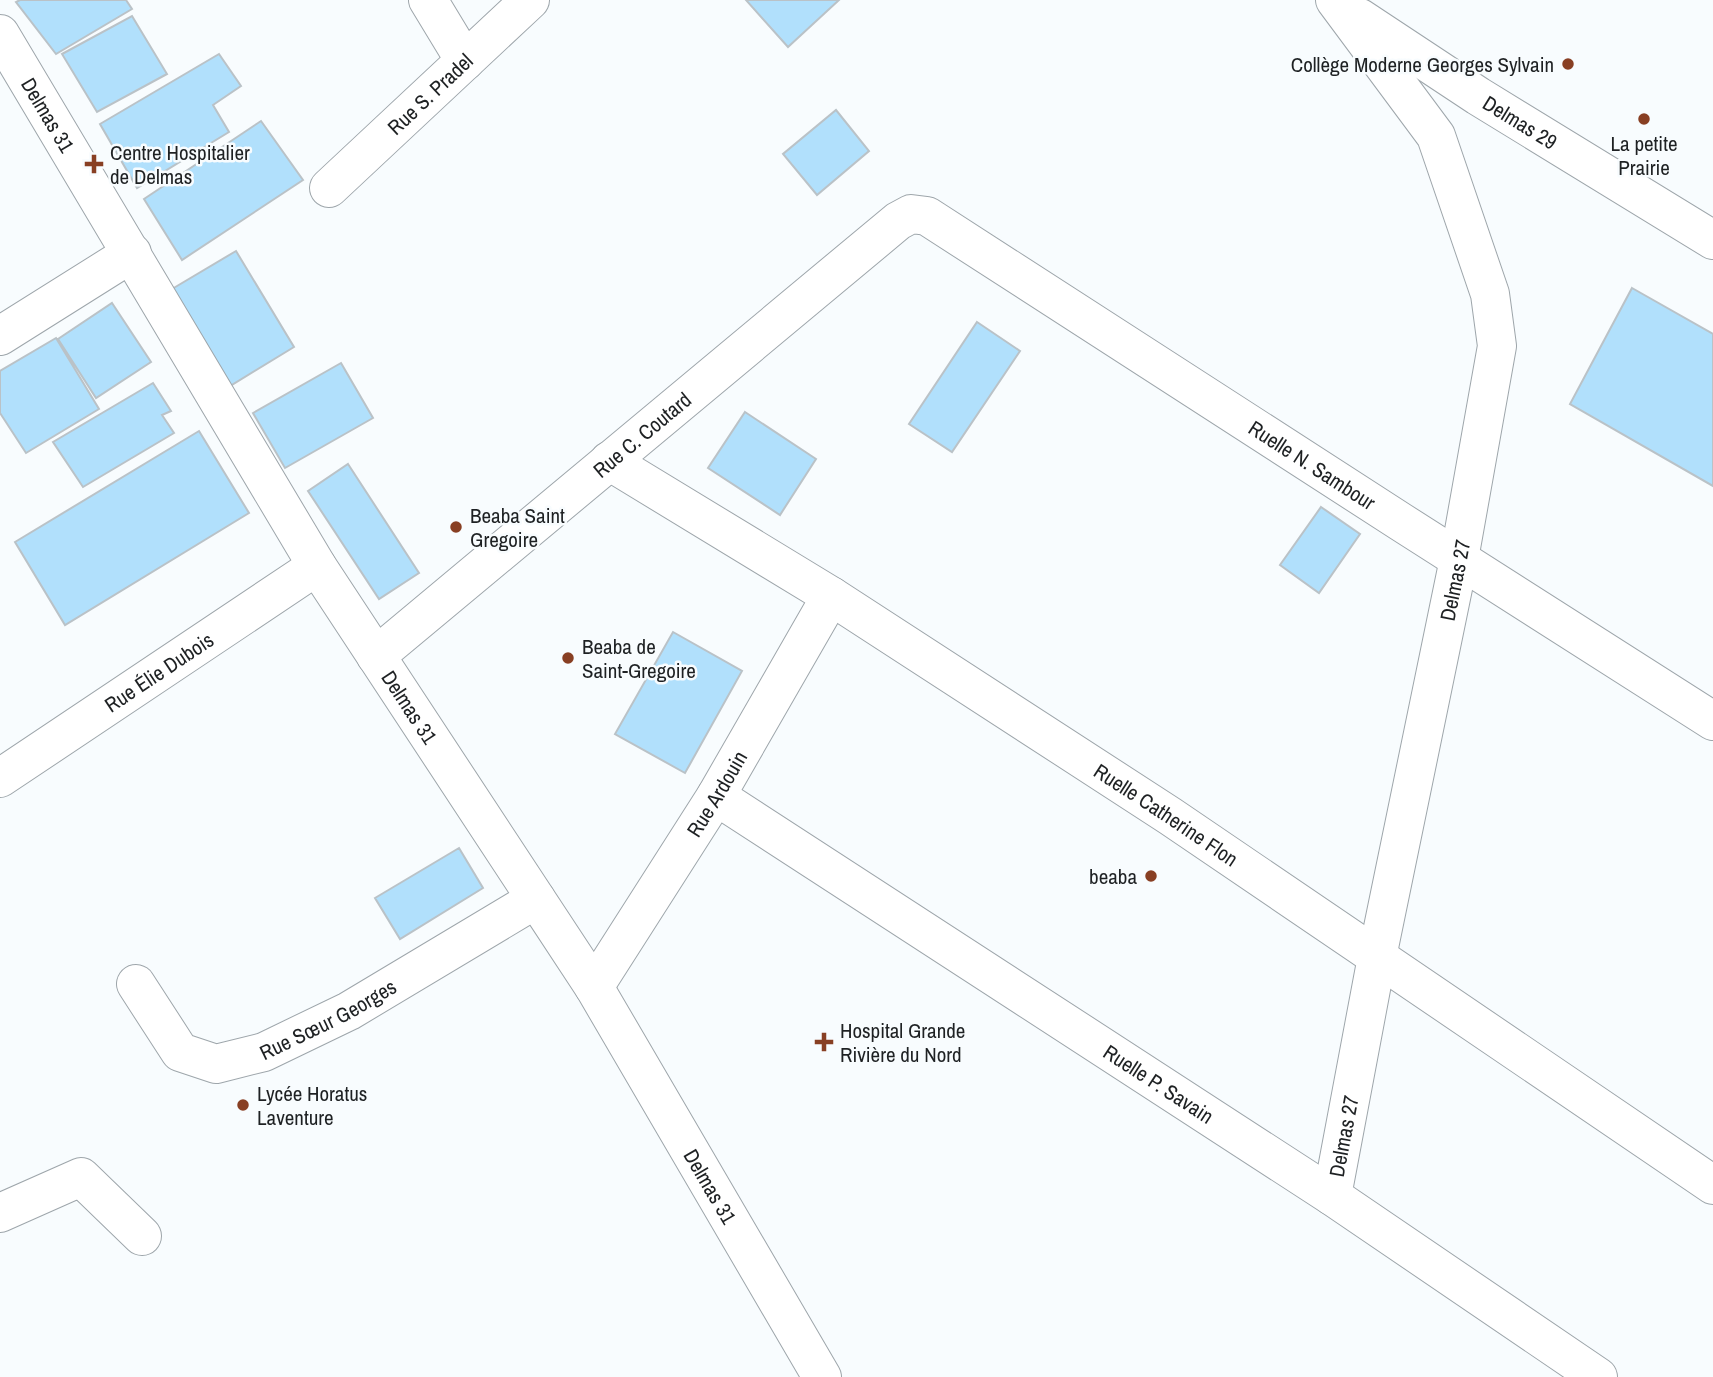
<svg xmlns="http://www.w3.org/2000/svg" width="1713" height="1377" font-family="'Archivo Narrow',sans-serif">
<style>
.building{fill:#b1e0fc;stroke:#bac2c7;stroke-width:2}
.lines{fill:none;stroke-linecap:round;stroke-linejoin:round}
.minor-casing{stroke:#9ea6ab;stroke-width:40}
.minor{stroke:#fff;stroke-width:38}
.poi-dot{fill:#883f23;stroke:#f8fcfe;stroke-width:2.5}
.labels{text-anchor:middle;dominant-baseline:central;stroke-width:5;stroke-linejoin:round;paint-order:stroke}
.poi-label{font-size:21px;fill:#1e2123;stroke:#f8fcfe;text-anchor:start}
.street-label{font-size:21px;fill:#1e2123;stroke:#f8fcfe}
</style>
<rect width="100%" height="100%" fill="#f8fcfe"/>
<!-- building -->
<path class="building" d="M20 0H126L132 9 56 54 16 2Z
M746 0H839L788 47Z
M132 16 167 74 97 112 62 54Z
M219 54 241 86 213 105 229 132 137 188 100 124Z
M836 110 869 151 817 195 783 154Z
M261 121 303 180 182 260 144 199Z
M236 251 294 347 230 386 172 289Z
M1632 288 1713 334V486L1570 404Z
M112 303 151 362 96 398 58 339Z
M977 322 1020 351 952 452 909 424Z
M56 338 99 409 26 453 0 413V371Z
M341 363 373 418 285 468 253 413Z
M153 383 171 411 162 415 174 433 83 487 53 442Z
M745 412 816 459 780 515 708 468Z
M199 431 249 513 65 625 15 542Z
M348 464 419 573 379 599 308 491Z
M1321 507 1360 534 1319 593 1280 565Z
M673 632 742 671 685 773 615 734Z
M459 848 483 888 400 939 375 898Z"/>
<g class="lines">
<!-- minor casing -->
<g class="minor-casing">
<g id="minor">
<path d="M428 0 465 61"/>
<path id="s1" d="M1360 18 1478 96 1713 240"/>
<path id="s2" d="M0 34 317 566 594 987 822 1377"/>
<path id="s3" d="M329 188 530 0"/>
<path d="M0 336 132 253"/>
<path id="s4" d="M609 461 831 596 1170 816 1713 1185"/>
<path id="s5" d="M376 656 898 221 911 214 927 216 1401 522 1713 721"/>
<path id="s6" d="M0 778 317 566"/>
<path id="s7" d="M716 796 1332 1196 1598 1377"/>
<path id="s8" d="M136 984 180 1052 216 1064 264 1052 349 1011 536 899"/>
<path id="s9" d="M594 987 716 796 831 596"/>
<path id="s10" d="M1332 1196 1377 957 1459 559 1497 346 1490 294 1436 136 1335 0"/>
<path d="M0 1213 81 1177 142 1236"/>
</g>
</g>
<!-- minor -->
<use href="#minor" class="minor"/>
</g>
<!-- markers -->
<g class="poi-dot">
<circle cx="1568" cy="64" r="7"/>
<circle cx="1644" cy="119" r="7"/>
<path d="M90.5 153.5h7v7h7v7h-7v7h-7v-7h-7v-7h7z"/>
<circle cx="456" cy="527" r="7"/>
<circle cx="568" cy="658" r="7"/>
<circle cx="1151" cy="876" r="7"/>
<path d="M820.5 1031.5h7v7h7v7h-7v7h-7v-7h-7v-7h7z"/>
<circle cx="243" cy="1105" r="7"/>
</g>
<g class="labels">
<!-- poi labels -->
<g class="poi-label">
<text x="1554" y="64" text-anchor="end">Collège Moderne Georges Sylvain</text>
<text x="1644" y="143" text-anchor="middle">La petite<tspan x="1644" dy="24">Prairie</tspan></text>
<text x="110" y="152">Centre Hospitalier<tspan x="110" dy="24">de Delmas</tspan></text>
<text x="470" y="515">Beaba Saint<tspan x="470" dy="24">Gregoire</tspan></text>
<text x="582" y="646">Beaba de<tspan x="582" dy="24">Saint-Gregoire</tspan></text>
<text x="1137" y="876" text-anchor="end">beaba</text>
<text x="840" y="1030">Hospital Grande<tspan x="840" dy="24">Rivière du Nord</tspan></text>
<text x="257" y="1093">Lycée Horatus<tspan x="257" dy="24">Laventure</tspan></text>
</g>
<!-- street labels -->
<g class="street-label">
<text stroke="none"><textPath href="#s3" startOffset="138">Rue S. Pradel</textPath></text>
<text stroke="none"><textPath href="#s2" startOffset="94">Delmas 31</textPath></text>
<text stroke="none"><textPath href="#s1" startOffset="191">Delmas 29</textPath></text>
<text stroke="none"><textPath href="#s5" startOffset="346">Rue C. Coutard</textPath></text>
<text stroke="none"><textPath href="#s5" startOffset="1169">Ruelle N. Sambour</textPath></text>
<text stroke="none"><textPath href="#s10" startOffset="628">Delmas 27</textPath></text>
<text stroke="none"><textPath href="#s6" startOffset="191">Rue Élie Dubois</textPath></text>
<text stroke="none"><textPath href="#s2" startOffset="788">Delmas 31</textPath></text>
<text stroke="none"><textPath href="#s9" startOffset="229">Rue Ardouin</textPath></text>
<text stroke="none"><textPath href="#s4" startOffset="660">Ruelle Catherine Flon</textPath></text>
<text stroke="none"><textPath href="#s8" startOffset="240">Rue Sœur Georges</textPath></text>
<text stroke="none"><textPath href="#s7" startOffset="528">Ruelle P. Savain</textPath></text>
<text stroke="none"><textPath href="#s10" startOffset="61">Delmas 27</textPath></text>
<text stroke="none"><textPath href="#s2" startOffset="1354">Delmas 31</textPath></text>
</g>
</g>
</svg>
